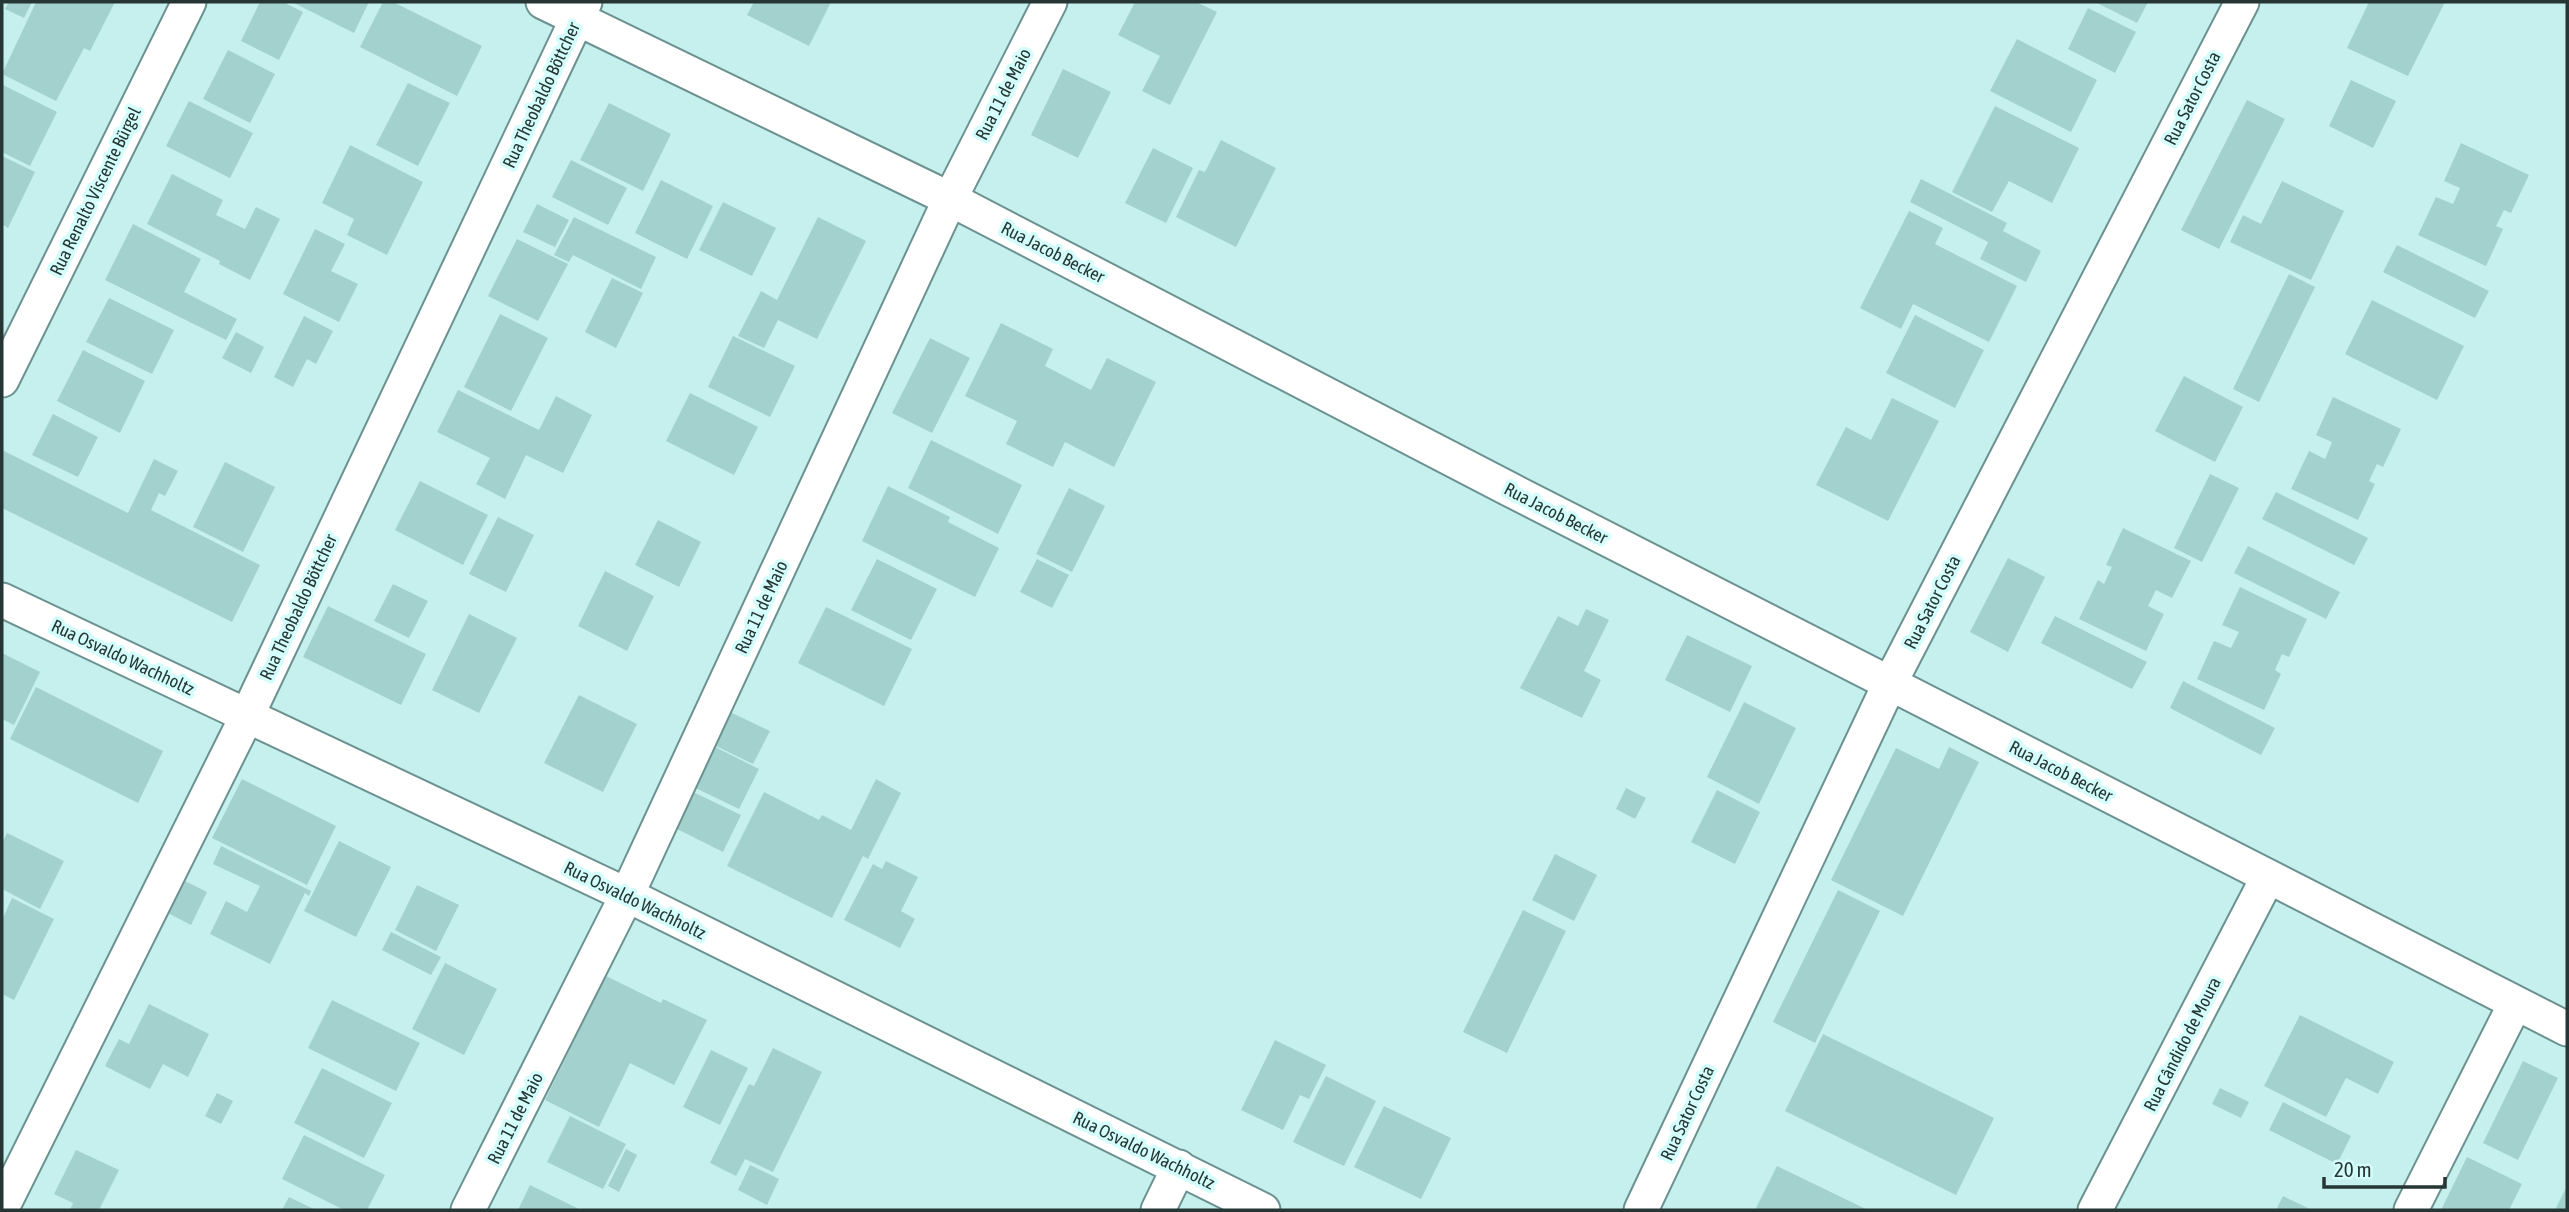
<svg xmlns="http://www.w3.org/2000/svg" width="2569" height="1212" font-family="'Asap Condensed',sans-serif">
<style>
.building{fill:#a3d1ce}
.lines{fill:none;stroke-linecap:round;stroke-linejoin:round}
.minor-casing{stroke:#6b9290;stroke-width:37}
.minor{stroke:#fff;stroke-width:33}
.labels{text-anchor:middle;dominant-baseline:central;stroke-width:7;stroke-linejoin:round;paint-order:stroke}
.street-label{font-size:18px;fill:#263635;stroke:#d3fefb}
</style>
<rect width="100%" height="100%" fill="#c6f0ed"/>
<!-- building -->
<path class="building" d="M9 2H32L24 18 5 9Z
M36 2H115L90 51 84 48 56 101 2 74Z
M260 2H283L303 12 279 60 241 41Z
M292 2H369L354 33Z
M383 2H393L482 46 457 96 360 47Z
M754 2H831L809 46 747 15Z
M1135 2H1196L1217 12 1170 105 1142 91 1160 56 1118 35Z
M2095 2H2148L2137 23Z
M2369 2H2445L2408 76 2347 48Z
M2088 8 2136 32 2115 73 2068 49Z
M2017 39 2097 80 2071 132 1990 91Z
M228 50 275 74 250 123 203 99Z
M1063 69 1111 92 1078 158 1031 135Z
M2351 80 2396 101 2373 148 2329 126Z
M408 83 450 103 418 166 376 145Z
M3 85 57 112 30 166 2 152Z
M2247 100 2285 119 2219 249 2181 230Z
M189 101 253 133 230 178 166 146Z
M609 103 671 134 643 191 580 160Z
M1995 106 2079 148 2052 203 2009 181 1992 212 1952 192Z
M1221 140 1276 168 1236 247 1176 217 1199 170 1205 172Z
M2461 143 2529 175 2511 213 2504 210 2496 226 2503 229 2486 266 2418 235 2436 197 2453 204 2460 188 2444 181Z
M350 145 423 182 387 255 347 235 354 219 322 203Z
M1153 148 1193 168 1166 223 1125 203Z
M2 156 35 172 8 228 2 224Z
M571 160 627 188 608 225 552 197Z
M172 174 223 200 216 215 245 229 256 207 280 219 250 280 219 264 220 261 147 224Z
M1921 179 2007 223 2003 231 2041 251 2026 282 1980 259 1988 242 1910 202Z
M661 180 713 206 687 259 635 233Z
M2282 181 2344 211 2311 280 2230 242 2243 215 2261 224Z
M723 202 776 228 752 276 699 250Z
M537 204 569 220 555 247 523 232Z
M1909 211 1943 228 1935 244 2017 286 1989 342 1913 304 1901 329 1860 308Z
M574 217 656 257 641 289 573 255 569 262 554 255Z
M818 217 866 241 817 339 778 320 764 348 738 336 761 291 777 300Z
M133 224 201 259 184 292 237 319 226 340 105 280Z
M315 229 345 244 331 271 358 284 339 322 283 294Z
M517 239 568 264 538 321 488 296Z
M2397 245 2489 291 2475 318 2383 272Z
M2289 274 2315 287 2259 402 2233 389Z
M612 278 643 293 616 348 585 332Z
M109 298 174 330 152 374 86 342Z
M2372 300 2464 346 2437 400 2345 354Z
M500 314 548 338 511 411 464 387Z
M1915 315 1984 350 1955 408 1886 373Z
M304 316 333 331 316 364 307 359 293 387 274 377Z
M1001 323 1053 349 1045 366 1091 390 1107 358 1156 382 1114 467 1065 442 1053 467 1006 444 1017 421 965 396Z
M236 332 264 347 251 373 222 358Z
M733 336 795 366 770 417 708 387Z
M930 338 970 358 932 433 892 413Z
M83 350 145 381 120 433 57 401Z
M2184 376 2243 407 2215 462 2155 431Z
M458 390 539 430 556 396 592 415 563 473 526 455 505 499 476 484 490 458 437 432Z
M690 393 758 427 734 475 666 441Z
M2333 397 2401 429 2383 467 2377 464 2369 481 2375 484 2358 520 2291 489 2309 451 2325 459 2332 442 2316 435Z
M1892 398 1939 421 1888 521 1816 485 1846 427 1871 440Z
M53 414 98 437 78 477 32 455Z
M931 440 1022 485 998 534 908 488Z
M2 450 128 513 154 459 178 471 165 496 159 493 151 510 260 565 232 622 2 508Z
M225 462 275 487 243 552 193 527Z
M2210 474 2239 488 2202 562 2174 548Z
M420 481 488 515 463 565 395 530Z
M888 486 950 517 948 522 999 548 975 597 862 541Z
M1069 488 1105 506 1072 572 1036 554Z
M2276 492 2368 538 2354 565 2262 519Z
M498 517 534 535 506 592 469 574Z
M658 520 701 542 679 587 635 565Z
M2123 528 2191 561 2172 598 2156 590 2148 606 2164 614 2146 651 2079 619 2098 580 2104 584 2112 567 2106 565Z
M2248 546 2340 592 2326 619 2234 573Z
M2008 558 2045 577 2008 652 1970 632Z
M877 559 937 589 911 640 851 610Z
M1037 559 1069 575 1052 608 1020 592Z
M605 571 654 596 627 651 578 626Z
M393 584 428 601 409 638 374 621Z
M2240 587 2307 619 2289 657 2282 654 2275 670 2281 674 2264 710 2197 679 2214 641 2231 648 2239 632 2222 625Z
M328 606 426 654 401 705 303 657Z
M826 607 912 649 884 706 798 663Z
M1586 609 1609 620 1584 671 1601 680 1582 718 1520 688 1558 616 1578 626Z
M469 614 517 638 479 713 432 690Z
M2055 616 2147 662 2132 689 2041 643Z
M1687 635 1752 666 1730 712 1665 680Z
M2 653 40 672 14 725 2 719Z
M2183 681 2275 728 2261 755 2170 708Z
M36 687 163 751 138 803 10 739Z
M579 695 637 724 603 792 544 763Z
M1744 702 1796 728 1759 804 1707 777Z
M730 712 770 731 753 764 714 745Z
M703 741 759 769 739 809 683 782Z
M1949 747 1979 762 1903 916 1831 880 1896 748 1939 769Z
M242 779 336 826 307 885 212 838Z
M876 779 901 793 868 859 863 856 832 918 727 866 764 792 819 820 822 815 851 830Z
M1626 788 1646 798 1635 819 1616 809Z
M1717 790 1760 812 1735 864 1691 842Z
M693 792 741 815 723 852 675 828Z
M7 833 64 861 40 909 2 889V843Z
M339 841 391 867 356 937 304 911Z
M221 846 311 891 309 896 305 893 270 964 210 934 226 901 247 912 260 886 213 864Z
M1555 854 1597 875 1574 921 1532 900Z
M886 861 918 877 901 911 915 919 900 948 844 920 873 864 882 869Z
M183 880 207 892 191 925 166 912Z
M417 885 459 905 436 951 395 930Z
M1838 890 1880 911 1815 1043 1773 1022Z
M12 898 54 919 14 1000 2 994V920Z
M1523 910 1566 931 1507 1053 1463 1032Z
M391 932 441 957 431 975 382 950Z
M445 963 497 989 464 1055 412 1029Z
M606 976 661 1003 663 999 707 1020 674 1085 630 1063 599 1127 545 1100Z
M332 1000 420 1043 396 1091 308 1048Z
M149 1004 209 1034 188 1077 163 1064 150 1089 105 1066 119 1039 129 1044Z
M2300 1015 2394 1062 2378 1094 2346 1078 2326 1117 2264 1086Z
M1823 1034 1994 1118 1956 1195 1785 1111Z
M1275 1040 1326 1065 1309 1099 1300 1095 1283 1130 1241 1110Z
M773 1048 822 1072 773 1172 745 1159 736 1176 710 1163 749 1084 754 1086Z
M711 1050 748 1068 720 1125 683 1107Z
M2523 1061 2558 1078 2518 1160 2483 1143Z
M322 1068 392 1103 364 1158 294 1123Z
M1326 1076 1376 1101 1344 1166 1293 1142Z
M2220 1088 2249 1102 2241 1118 2212 1104Z
M217 1093 233 1101 221 1124 205 1116Z
M2283 1102 2351 1136 2337 1164 2269 1130Z
M1384 1106 1451 1138 1421 1199 1354 1167Z
M570 1116 626 1144 603 1189 547 1162Z
M304 1135 385 1175 367 1210H344L282 1179Z
M626 1149 637 1155 619 1192 608 1186Z
M76 1150 119 1170 99 1210H70L73 1203 54 1194Z
M2467 1157 2522 1184 2509 1210H2441Z
M750 1165 779 1179 767 1205 738 1190Z
M1777 1166 1868 1210H1755Z
M530 1185 581 1210H518Z
M2567 1186V1210H2555Z
M2283 1196 2312 1210H2276Z
M289 1197 316 1210H282Z"/>
<g class="lines">
<!-- minor casing -->
<g class="minor-casing">
<path id="minor" d="M543 2 950 199 1509 489 2567 1029
M2 380 189 2
M2 600 627 895 1263 1210
M2 1208 247 716 585 2
M468 1210 627 895 950 199 1050 2
M1158 1210 1179 1167
M1641 1210 1890 683 2242 2
M2095 1210 2268 877
M2411 1210 2515 1004"/>
</g>
<!-- minor -->
<use href="#minor" class="minor"/>
</g>
<g class="labels">
<!-- street labels -->
<g class="street-label">
<text transform="translate(1003 94) rotate(-63)">Rua 11 de Maio</text>
<text transform="translate(541 95) rotate(-65)">Rua Theobaldo Böttcher</text>
<text transform="translate(2192 98) rotate(-63)">Rua Sator Costa</text>
<text transform="translate(95 191) rotate(-64)">Rua Renalto Viscente Bürgel</text>
<text transform="translate(1053 252) rotate(27)">Rua Jacob Becker</text>
<text transform="translate(1556 513) rotate(27)">Rua Jacob Becker</text>
<text transform="translate(1932 602) rotate(-63)">Rua Sator Costa</text>
<text transform="translate(298 607) rotate(-65)">Rua Theobaldo Böttcher</text>
<text transform="translate(761 607) rotate(-65)">Rua 11 de Maio</text>
<text transform="translate(123 657) rotate(25)">Rua Osvaldo Wachholtz</text>
<text transform="translate(2061 771) rotate(27)">Rua Jacob Becker</text>
<text transform="translate(635 900) rotate(26)">Rua Osvaldo Wachholtz</text>
<text transform="translate(2182 1044) rotate(-63)">Rua Cândido de Moura</text>
<text transform="translate(1687 1113) rotate(-65)">Rua Sator Costa</text>
<text transform="translate(515 1118) rotate(-63)">Rua 11 de Maio</text>
<text transform="translate(1144 1150) rotate(26)">Rua Osvaldo Wachholtz</text>
</g>
</g>
<!-- border -->
<rect width="2569" height="1212" fill="none" stroke="#263635" stroke-width="7"/>
<!-- scale -->
<path d="M2324 1177v10h121v-10" fill="none" stroke="#263635" stroke-width="3.5"/>
<text x="2334" y="1177" font-size="21" fill="#263635" stroke="#d3fefb" stroke-width="5" paint-order="stroke">20 m</text>
</svg>
